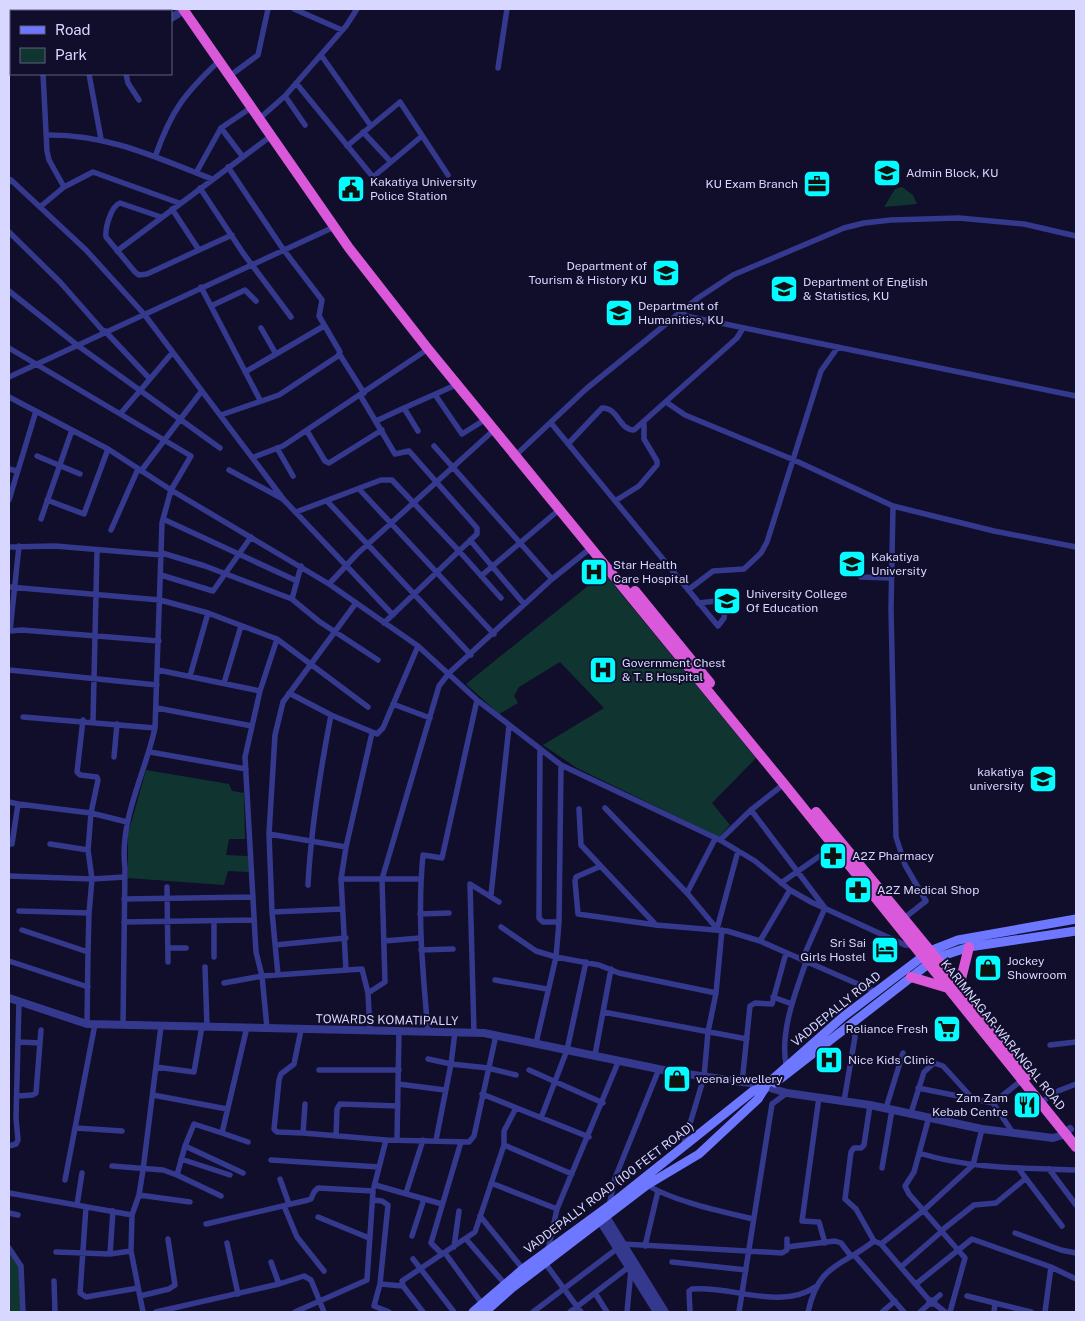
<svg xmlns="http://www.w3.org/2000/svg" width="1085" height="1321" font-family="'Public Sans',sans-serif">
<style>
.green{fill:#103531}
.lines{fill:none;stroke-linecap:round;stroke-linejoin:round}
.minor{stroke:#34398e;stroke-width:5.5}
.tertiary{stroke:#34398e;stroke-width:8}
.secondary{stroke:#6e77ff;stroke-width:9}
.trunk{stroke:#da58da;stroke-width:10}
.labels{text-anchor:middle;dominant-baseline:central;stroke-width:4;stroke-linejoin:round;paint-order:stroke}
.poi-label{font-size:12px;fill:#d8d7ff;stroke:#100e2b;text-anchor:start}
.street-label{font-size:12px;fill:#d8d7ff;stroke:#100e2b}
</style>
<rect width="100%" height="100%" fill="#100e2b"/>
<!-- green -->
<path class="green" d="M902 187 913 195 917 204 884 207 895 189Z
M604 573 756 758 712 803 730 825 719 837 577 768 543 745 604 708 560 662 519 687 514 696 518 703 499 714 466 684Z
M146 770 229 784 232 791 244 793 245 839H229L226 855 248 856 249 872 228 871 224 885 128 878V834Z
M9 1251 19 1265 21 1312H9Z"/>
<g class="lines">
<!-- minor -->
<path class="minor" d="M38 9V11
M294 9 342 30
M76 11V9
M321 55 371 126
M498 68 507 9
M235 72 258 55 268 9
M43 74 47 151 49 160 64 187
M89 74 101 139
M126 74 128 83 139 100
M296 83 373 177 422 136
M285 96 305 125
M260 118 285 96 346 26 357 9
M363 132 391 162
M46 135C108 134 155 157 212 179
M347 146 400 102 448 175
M155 157C171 111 184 94 219 61
M243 157 221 128 252 107
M196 173 221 128
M9 182 11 180 86 250 144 314 284 500 393 615
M200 188 243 253 291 317
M40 207 64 187 93 172 179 203
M172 209 199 250 232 235
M161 217 120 203C111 206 105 228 106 237L135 272 139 275 147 274 199 250
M9 232 60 282 104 332
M117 251 271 136
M201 287 260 400
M9 291 77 345 220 448
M211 306 245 290 256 301
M681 311 686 316 1076 396
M261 328 276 354 324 326
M105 331 150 379
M9 348 191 456 171 490 162 523 155 728C145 774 119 820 125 868L123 1025
M340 355 364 393
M245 372 276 354
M9 377 334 227
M360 395 395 454 409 451 477 528V534L459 551 501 598
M436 396 462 434 486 419
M9 397 108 449 171 490 329 584 418 646 477 700 561 765 720 840 755 861 790 890 811 902 905 945 915 946
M666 402 685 415 794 460 893 506 994 531 1076 547
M121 413 172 353
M221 415 279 395 338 356 340 352 319 316 322 300 283 249 228 167
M376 421 404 408
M551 423 718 626 724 618 725 610
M307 431 325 461 329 463 382 430
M418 431 404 408 458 384
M568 444 602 408C618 407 619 430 634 430L737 338 743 328
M434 446 552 579
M277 448 293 476
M516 455 586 389 698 298 733 275 844 228 864 223 891 220 959 218 1024 224 1076 236
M37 456 80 474
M254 457 283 446 428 349
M9 469 17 471
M229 470 283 499
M141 471 201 392
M360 490 494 634
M9 500 36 411
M47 500 84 514 108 449
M327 501 471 655
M615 501 639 486 657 465V461L644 439V421
M893 506 891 609 896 837 905 865 926 901 903 919
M296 512 381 480H392L459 551 384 623
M41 519 72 430
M163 519 297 581
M111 530 138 469
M470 540 524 604
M9 547 55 546 162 555
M162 553 205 566 292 599 320 622 378 660
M161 575 213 591 251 537
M481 576 560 509
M861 577 891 578
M329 584 357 554 495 429
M9 587 160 600 208 613 277 639 368 707
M688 590 713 571 744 569 761 553 767 542 821 371 838 347
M292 599 301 566
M698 603 717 601
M9 631 22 630 159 641
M10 631 19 546
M9 670 157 685
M158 670 260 691
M190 676 208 613
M224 683 241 626
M289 693 331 715 377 734 383 728 418 646
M393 704 430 718
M157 708 252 726
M23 717 155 728
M93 721 97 551
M540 750 539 918 543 922H559
M150 752 246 769
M114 757 117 724
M9 802 18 804
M605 808 687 893 718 930
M579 809 581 845 656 925
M751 810 825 908 802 960
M269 834 346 847
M720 840 751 810 784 784
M9 844H12L18 804 91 813 127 822
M50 844 88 850 91 813 98 780 97 777 80 775 77 772 83 720
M601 866 576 877 575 881 578 914 656 925 727 931 760 941 876 992
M9 876 92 879 125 877
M341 879H421
M781 883 834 846
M308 885C311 828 320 772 331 715
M167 887 168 962
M687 893 715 839
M491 895 509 726
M124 899 253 897
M19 911 89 913 92 879 88 850
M272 912 342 909
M420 914 449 913
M124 922 254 920
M501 927 536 951 556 957 599 965 619 973 716 993
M717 929 738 851
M22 930 88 952 89 913
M384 941 420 938
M760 941 790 890
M275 945 346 938
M168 948H186
M421 950 453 949
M214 957V921
M9 961 88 987
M205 967 207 1026
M346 970 341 879 346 847 372 733
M278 975 272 912 269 834 275 735 283 702 356 603
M495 980 547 989
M224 983 262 976 362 969 368 993 370 1031
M368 993 385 982 382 879 439 686 449 673 552 579 592 547
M773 997 792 1004
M603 1012 747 1039
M87 1024 88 952
M267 1028 262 976 256 952 245 757 260 691 277 639
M301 1030 294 1064 281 1074 279 1080 274 1129 277 1132 303 1133
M428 1032C423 973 417 915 423 855L442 858 477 700
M455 1032 451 1064 488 1068 516 1075
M474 1033 470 884 499 902
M19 1042 40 1043
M536 1043 556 957 559 922 561 765
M1050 1045 1076 1042
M595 1055 611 969
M428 1059 451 1064 436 1140
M786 1065C780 1031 795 994 806 962
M156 1067 194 1072 202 1026
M319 1070H399
M529 1070 603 1103
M742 1083 750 1006 755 1003 772 1004 786 953
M398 1084 445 1090
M918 1088 993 1103 1013 1133
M482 1094 589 1137
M153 1095 227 1109
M18 1096 32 1095 36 1093 41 1030
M819 1097 802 1221 819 1222 825 1243
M1046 1099 1058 1091 1076 1084
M844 1101 855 1037 852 1023
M993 1103 1022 1080
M305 1104 303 1133 386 1140 469 1142 474 1136 496 1035
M870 1105 864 1145 861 1148H854L851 1152 845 1199 856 1209 874 1241 881 1244 929 1300
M886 1108 903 1053
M911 1113 924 1072 934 1063 943 1066 974 1100
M929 1117 914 1172 905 1186 909 1194 965 1258 950 1312
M541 1118 567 1050 586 962
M76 1128 122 1131
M222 1133 248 1142
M336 1136 337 1109 340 1104 398 1106
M397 1139 399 1032
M504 1145 572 1174
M9 1146 16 1144 18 1140 16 1118 19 1001
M185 1146 194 1124 222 1133 247 1027
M683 1147 704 1077 708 1032 716 993 722 930
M919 1153C970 1169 1023 1168 1076 1170
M181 1159 230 1175
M271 1160 379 1167
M112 1166 163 1170 177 1175 185 1146 243 1173
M882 1168 892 1110
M1018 1168 1062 1226
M1049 1169 1076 1205
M177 1175 221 1196
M280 1179 289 1204
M65 1180 95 1024
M491 1183 557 1209
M375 1185 442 1204
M647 1185C676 1202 720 1211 753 1219
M374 1187 386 1140
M9 1193 132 1215
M406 1193 423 1140
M139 1195 190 1202
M373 1200 382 1201 388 1205 380 1284 374 1306 389 1312
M77 1205 82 1173
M284 1206 297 1237 324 1271
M609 1206 615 1178 659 1069
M86 1207 80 1293 86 1297 138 1288
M9 1213 18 1215
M480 1216 523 1269
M318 1217 369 1238
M206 1224 308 1200 311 1199 314 1192 318 1188 373 1191 367 1280 295 1312
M941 1231 974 1205 996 1203 1025 1179
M1015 1233 1061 1250 1076 1253
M412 1236 424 1199
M466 1239 505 1284
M227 1243 238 1294
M623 1244 782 1253 787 1250V1239
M881 1244 924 1210 973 1165 982 1129
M645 1246 658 1191
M454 1247 459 1211
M787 1247 835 1241 841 1243 851 1256
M9 1248 21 1266 23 1312
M548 1250 557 1209 619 1060
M56 1252 110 1254 131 1251
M445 1253 483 1305
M110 1254 113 1211
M442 1254 431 1243 461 1142
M855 1256 904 1312
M413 1259 454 1312
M271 1262 279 1284
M672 1262 746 1270
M545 1263 581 1312
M902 1266 941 1232
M54 1281 55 1312
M380 1284 403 1286
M916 1284 972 1239 1051 1267 1076 1279
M595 1293 607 1312
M140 1296 169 1289 175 1285 168 1239
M967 1296 995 1303
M934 1300 940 1295
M935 1304 945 1312
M143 1312 131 1251 132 1215 139 1195 143 1170 161 1026
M156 1312 279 1284 304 1276 311 1280 324 1312
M423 1312 403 1286 402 1281 475 1232 504 1145V1131L516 1108
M533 1312 618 1248
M570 1312 630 1266
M627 1312 631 1270
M690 1312 689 1291 692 1289C730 1285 781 1311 815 1287
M739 1312 772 1104 787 1093
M808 1312C819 1263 840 1268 874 1241
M882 1312 895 1301
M920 1312 929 1304H934L935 1300H929V1304
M994 1312 995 1303 1031 1312
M1045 1312 1051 1267"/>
<!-- tertiary -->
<path class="tertiary" d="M171 18 184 10
M9 49 11 48
M9 998 87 1024 484 1033 673 1072 764 1085
M767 1087 787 1093 870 1105 982 1129 1053 1138 1063 1135 1070 1129
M603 1212 665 1312
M597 1216 657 1312"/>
<!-- secondary -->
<path class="secondary" d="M775 1083 936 958 969 947 1076 931
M767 1084 844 1016 930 951 958 940 1076 919
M473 1312 523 1269 609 1206 753 1091 763 1087
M485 1312 512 1288 647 1185 699 1154 758 1099 765 1088"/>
<!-- trunk -->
<path class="trunk" d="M183 9 349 248 428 349 784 784 1076 1147
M635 591 710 683
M816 812 936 958 1027 1076
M911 977 948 988
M959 987 969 947"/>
</g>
<!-- icons -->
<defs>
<g id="university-square" transform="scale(1.4375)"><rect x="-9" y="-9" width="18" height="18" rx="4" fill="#03fcff" stroke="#100e2b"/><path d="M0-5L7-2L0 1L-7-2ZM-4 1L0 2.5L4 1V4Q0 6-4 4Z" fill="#111"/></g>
<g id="office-square" transform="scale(1.4375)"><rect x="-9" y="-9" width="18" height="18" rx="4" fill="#03fcff" stroke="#100e2b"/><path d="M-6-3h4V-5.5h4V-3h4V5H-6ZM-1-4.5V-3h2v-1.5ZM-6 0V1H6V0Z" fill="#111"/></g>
<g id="civic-square" transform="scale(1.4375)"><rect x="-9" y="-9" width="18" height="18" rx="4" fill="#03fcff" stroke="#100e2b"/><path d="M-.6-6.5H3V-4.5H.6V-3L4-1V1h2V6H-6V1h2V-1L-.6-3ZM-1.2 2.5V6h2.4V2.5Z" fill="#111"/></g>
<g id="hospital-square" transform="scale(1.4375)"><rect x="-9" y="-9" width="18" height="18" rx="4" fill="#03fcff" stroke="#100e2b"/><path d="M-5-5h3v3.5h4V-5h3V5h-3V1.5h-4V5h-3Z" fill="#111"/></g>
<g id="pharmacy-square" transform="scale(1.4375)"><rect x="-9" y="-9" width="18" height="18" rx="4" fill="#03fcff" stroke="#100e2b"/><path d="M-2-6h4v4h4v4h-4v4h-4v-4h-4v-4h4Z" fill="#111"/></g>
<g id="hotel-square" transform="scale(1.4375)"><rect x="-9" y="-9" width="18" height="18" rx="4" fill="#03fcff" stroke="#100e2b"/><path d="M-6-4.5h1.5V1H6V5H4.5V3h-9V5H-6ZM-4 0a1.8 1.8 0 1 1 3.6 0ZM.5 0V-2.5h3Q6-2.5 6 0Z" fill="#111"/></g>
<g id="shop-square" transform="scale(1.4375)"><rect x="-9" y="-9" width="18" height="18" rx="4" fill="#03fcff" stroke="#100e2b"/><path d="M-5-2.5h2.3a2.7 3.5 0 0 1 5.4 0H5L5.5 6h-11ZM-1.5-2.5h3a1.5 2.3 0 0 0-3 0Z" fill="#111"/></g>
<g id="supermarket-square" transform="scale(1.4375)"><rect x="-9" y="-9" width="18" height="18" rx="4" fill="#03fcff" stroke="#100e2b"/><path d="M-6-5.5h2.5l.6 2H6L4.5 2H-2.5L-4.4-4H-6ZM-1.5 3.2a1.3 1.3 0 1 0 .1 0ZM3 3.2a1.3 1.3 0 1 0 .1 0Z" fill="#111"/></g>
<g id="restaurant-square" transform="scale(1.4375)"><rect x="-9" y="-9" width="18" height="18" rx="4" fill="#03fcff" stroke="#100e2b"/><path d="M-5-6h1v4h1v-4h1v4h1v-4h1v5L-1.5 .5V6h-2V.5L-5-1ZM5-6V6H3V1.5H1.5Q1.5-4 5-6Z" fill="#111"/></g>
</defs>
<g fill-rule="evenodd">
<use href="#university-square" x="887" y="173"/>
<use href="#office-square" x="817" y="184"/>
<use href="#civic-square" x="351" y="189"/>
<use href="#university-square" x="666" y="273"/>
<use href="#university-square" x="784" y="289"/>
<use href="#university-square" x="619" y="313"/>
<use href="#university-square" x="852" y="564"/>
<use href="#hospital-square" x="594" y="572"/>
<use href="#university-square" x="727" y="601"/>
<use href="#hospital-square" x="603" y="670"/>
<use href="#university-square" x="1043" y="779"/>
<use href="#pharmacy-square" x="833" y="856"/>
<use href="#pharmacy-square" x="858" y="890"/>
<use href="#hotel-square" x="885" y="950"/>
<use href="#shop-square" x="988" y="968"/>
<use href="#supermarket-square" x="947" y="1029"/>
<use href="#hospital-square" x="829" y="1060"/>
<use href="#shop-square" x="677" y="1079"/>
<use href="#restaurant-square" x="1027" y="1105"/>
</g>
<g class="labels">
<!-- poi labels -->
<g class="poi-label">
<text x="906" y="173">Admin Block, KU</text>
<text x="370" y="182">Kakatiya University<tspan x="370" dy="14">Police Station</tspan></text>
<text x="798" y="184" text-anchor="end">KU Exam Branch</text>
<text x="647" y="266" text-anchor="end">Department of<tspan x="647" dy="14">Tourism &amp; History KU</tspan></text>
<text x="803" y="282">Department of English<tspan x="803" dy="14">&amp; Statistics, KU</tspan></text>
<text x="638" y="306">Department of<tspan x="638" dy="14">Humanities, KU</tspan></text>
<text x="871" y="557">Kakatiya<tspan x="871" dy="14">University</tspan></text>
<text x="613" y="565">Star Health<tspan x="613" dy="14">Care Hospital</tspan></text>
<text x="746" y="594">University College<tspan x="746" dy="14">Of Education</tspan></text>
<text x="622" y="663">Government Chest<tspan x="622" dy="14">&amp; T. B Hospital</tspan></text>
<text x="1024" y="772" text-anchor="end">kakatiya<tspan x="1024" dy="14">university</tspan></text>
<text x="852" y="856">A2Z Pharmacy</text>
<text x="877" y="890">A2Z Medical Shop</text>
<text x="866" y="943" text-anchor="end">Sri Sai<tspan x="866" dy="14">Girls Hostel</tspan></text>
<text x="1007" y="961">Jockey<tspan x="1007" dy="14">Showroom</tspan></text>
<text x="928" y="1029" text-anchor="end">Reliance Fresh</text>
<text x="848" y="1060">Nice Kids Clinic</text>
<text x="696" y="1079">veena jewellery</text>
<text x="1008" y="1098" text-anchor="end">Zam Zam<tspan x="1008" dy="14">Kebab Centre</tspan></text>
</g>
<!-- street labels -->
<g class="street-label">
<text transform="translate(836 1009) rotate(-39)">VADDEPALLY ROAD</text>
<text transform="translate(387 1020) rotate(1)">TOWARDS KOMATIPALLY</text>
<text transform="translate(1003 1035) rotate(51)">KARIMNAGAR-WARANGAL ROAD</text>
<text transform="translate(609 1188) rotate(-37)">VADDEPALLY ROAD (100 FEET ROAD)</text>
</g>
</g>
<!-- border -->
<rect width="1085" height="1321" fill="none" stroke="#d8d7ff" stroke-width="20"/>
<!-- legend -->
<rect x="10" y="10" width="162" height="65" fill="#100e2b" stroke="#605e80"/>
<rect x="20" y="26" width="25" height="8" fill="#6e77ff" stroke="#605e80"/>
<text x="55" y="35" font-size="15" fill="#d8d7ff">Road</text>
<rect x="20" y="48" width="25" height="15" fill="#103531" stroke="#605e80"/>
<text x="55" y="60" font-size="15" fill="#d8d7ff">Park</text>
</svg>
